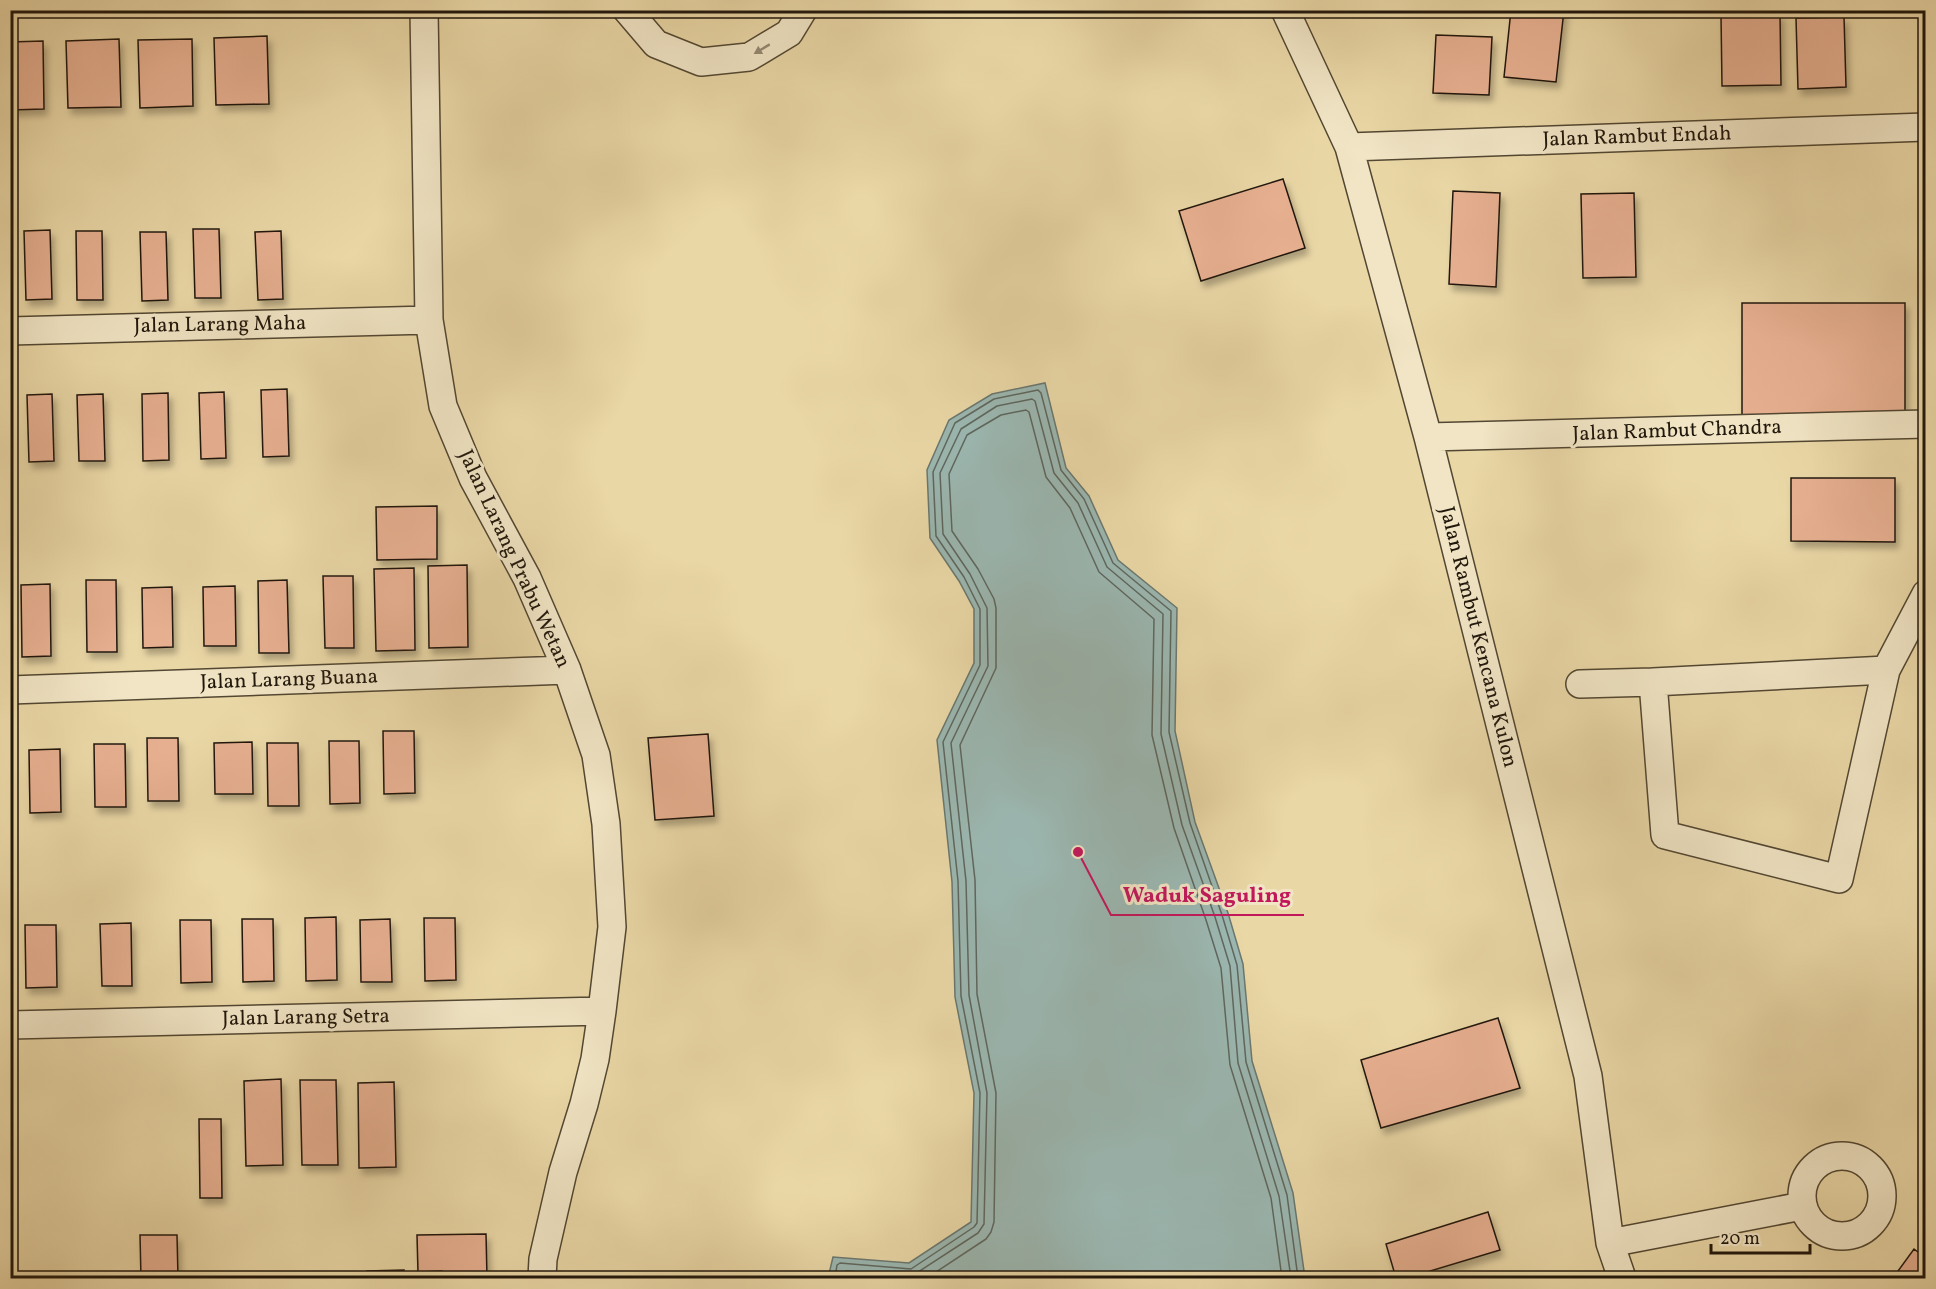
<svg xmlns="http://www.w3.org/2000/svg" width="1936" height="1289" font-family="Vollkorn,serif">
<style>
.water{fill:#9bb7b1;stroke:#6a776f;stroke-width:1.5}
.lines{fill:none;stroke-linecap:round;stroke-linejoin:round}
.shore{stroke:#5e675e;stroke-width:1.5}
.building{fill:#e6af90;stroke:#20170c;stroke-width:1.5;filter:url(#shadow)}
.street-casing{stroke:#524732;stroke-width:30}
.street{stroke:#f1e5c5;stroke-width:27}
.oneway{fill:#938872}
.labels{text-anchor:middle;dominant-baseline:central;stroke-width:6;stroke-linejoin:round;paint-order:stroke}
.street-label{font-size:21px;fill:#20170c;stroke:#f1e5c5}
.leader{fill:none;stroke:#c2185b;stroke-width:2}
.callout-dot{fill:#c2185b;stroke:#f1e5c5;stroke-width:2}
.callout-label{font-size:22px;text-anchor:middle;font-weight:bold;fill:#c2185b;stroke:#f1e5c5;stroke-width:6;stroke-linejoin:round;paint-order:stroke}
</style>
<defs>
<filter id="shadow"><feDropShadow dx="3.5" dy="6" stdDeviation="3" flood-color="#0004"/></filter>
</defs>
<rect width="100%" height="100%" fill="#ead7a6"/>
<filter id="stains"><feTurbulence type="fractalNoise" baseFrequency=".00333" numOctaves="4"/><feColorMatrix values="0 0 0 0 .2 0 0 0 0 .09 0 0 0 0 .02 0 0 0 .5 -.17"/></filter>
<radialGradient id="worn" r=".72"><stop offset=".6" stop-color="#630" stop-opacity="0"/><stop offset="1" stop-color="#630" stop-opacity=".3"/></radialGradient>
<!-- water -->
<path class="water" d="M1045 383 1066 468 1089 496 1118 560 1177 608 1175 731 1195 822 1228 913 1243 964 1252 1061 1293 1193 1305 1278H828L833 1257 909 1263 971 1222 974 1093 955 997 952 882 937 740 974 663V609L959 581 930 538 927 470 949 420 992 394Z"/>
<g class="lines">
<!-- shore -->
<path class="shore" d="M835 1278 837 1265 840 1263 911 1269 974 1227 977 1223 980 1093 961 996 958 881 943 742 980 665V609L964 577 936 536 933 472 955 423 994 399 1038 390 1041 393 1061 470 1084 499 1113 563 1171 611 1169 732 1190 823 1222 915 1237 965 1246 1062 1287 1195 1298 1278
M842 1278 844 1273 846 1271 912 1276 978 1233 984 1224 987 1093 969 995 966 881 951 743 988 666 987 608 970 574 943 534 940 473 961 429 997 406 1032 399 1035 401 1054 473 1078 503 1107 567 1163 614 1161 734 1182 825 1215 917 1230 966 1238 1063 1279 1196 1291 1278
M927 1278 986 1239 991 1232 994 1222 996 1093 977 994 975 880 960 745 996 668V608L994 599 978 569 952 531 949 474 967 435 1001 415 1026 410 1029 412 1046 477 1070 508 1099 572 1154 619 1152 735 1174 828 1206 920 1221 968 1230 1065 1271 1198 1282 1278"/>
</g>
<!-- building -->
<path class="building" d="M1511 10H1564L1556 82 1504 77Z
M1780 14 1781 85 1722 86 1721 15Z
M1844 17 1846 87 1798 89 1796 18Z
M1436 35 1492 37 1489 95 1433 93Z
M267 36 269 104 216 105 214 38Z
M119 39 121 107 68 108 66 41Z
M192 39 193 106 140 108 138 40Z
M43 41 44 109 10 110V42Z
M1283 179 1305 248 1201 281 1179 211Z
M1453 191 1500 193 1496 287 1449 284Z
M1634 193 1636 277 1583 278 1581 194Z
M193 229H219L221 298H195Z
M50 230 52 299 26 300 24 231Z
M76 231H102L103 300H77Z
M281 231 283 299 258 300 255 232Z
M140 232H166L168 300 142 301Z
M1742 303H1905V424L1742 423Z
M287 389 289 456 263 457 261 390Z
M224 392 226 458 201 459 199 393Z
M168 393 169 460 143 461 142 394Z
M52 394 54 461 29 462 27 395Z
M103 394 105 461H79L77 395Z
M1791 478H1895V542L1791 541Z
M437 506V559L377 560 376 507Z
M467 565 468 647 429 648 428 566Z
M414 568 415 650 376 651 374 569Z
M323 576H353L354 648H325Z
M86 580H116L117 652H87Z
M287 580 289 653H259L258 581Z
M50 584 51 656 22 657 21 585Z
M235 586 236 646H204L203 587Z
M172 587 173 647 143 648 142 588Z
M383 731H414L415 793 384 794Z
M708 734 714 816 655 820 648 738Z
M147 738H178L179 801H148Z
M329 741H359L360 803 330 804Z
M252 742 253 794H215L214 743Z
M267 743H298L299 806H268Z
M94 744H125L126 807H95Z
M60 749 61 812 30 813 29 750Z
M336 917 337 980 306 981 305 918Z
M424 918H455L456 980 425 981Z
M242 919H273L274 981 243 982Z
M390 919 392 982H361L360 920Z
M180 920H211L212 982 181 983Z
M131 923 132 986H102L100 924Z
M25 925H56L57 987 26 988Z
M1498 1018 1520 1088 1381 1128 1361 1060Z
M281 1079 283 1165 246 1166 244 1081Z
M300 1080H336L338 1165H302Z
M394 1082 396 1167 359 1168 358 1083Z
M199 1119H221L222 1198H200Z
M1488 1212 1500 1250 1407 1278H1396L1386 1244Z
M486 1234 487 1278H443L442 1271 418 1272 417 1235Z
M140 1235H177L178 1278H141Z
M1914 1249 1926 1258V1278H1909L1898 1271Z
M404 1270V1278H368L367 1271Z
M326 1274V1278H290V1275Z
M262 1275V1278H226V1276Z"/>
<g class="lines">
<!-- street casing -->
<g class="street-casing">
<path id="street" d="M424 10 429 320 443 406 473 478 527 578 567 670 596 755 606 824 612 927 602 1011 595 1059 584 1104 563 1172 543 1259 542 1278
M627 10 656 44 701 62 749 57 789 33 803 10
M1285 10 1349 147 1428 437 1588 1076 1610 1243 1622 1278
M1349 147 1926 127
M10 331 429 320
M1428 437 1926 424
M1653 682 1665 835 1839 879 1886 670
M1580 684 1653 682 1886 670 1926 594
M10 690 567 670
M10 1025 602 1011
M1802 1196a40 40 0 1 1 80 0a40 40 0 1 1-80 0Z
M1610 1243 1802 1206"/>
</g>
<!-- street -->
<use href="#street" class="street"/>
</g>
<!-- one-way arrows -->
<defs><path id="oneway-solid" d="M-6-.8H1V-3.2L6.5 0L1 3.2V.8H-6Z" transform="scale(1.5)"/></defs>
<use class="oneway" href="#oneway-solid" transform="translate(762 49) rotate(149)"/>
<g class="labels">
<!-- street labels -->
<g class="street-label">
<text transform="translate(1637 137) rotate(-2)">Jalan Rambut Endah</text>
<text transform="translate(220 325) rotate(-1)">Jalan Larang Maha</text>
<text transform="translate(1677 431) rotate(-2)">Jalan Rambut Chandra</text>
<text transform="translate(514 559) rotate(65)">Jalan Larang Prabu Wetan</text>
<text transform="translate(1478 637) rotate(76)">Jalan Rambut Kencana Kulon</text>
<text transform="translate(289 680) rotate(-2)">Jalan Larang Buana</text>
<text transform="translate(306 1018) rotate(-1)">Jalan Larang Setra</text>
</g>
</g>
<!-- callouts -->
<path class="leader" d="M1078 852L1111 915H1304"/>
<circle class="callout-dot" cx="1078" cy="852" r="6"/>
<g class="callout-label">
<text x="1207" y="902">Waduk Saguling</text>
</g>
<!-- margin -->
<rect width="1936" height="1289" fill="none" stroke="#ead7a6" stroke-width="36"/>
<rect x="12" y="12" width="1912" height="1265" fill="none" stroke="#20170c" stroke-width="3"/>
<rect x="18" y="18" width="1900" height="1253" fill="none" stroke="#20170c" stroke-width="1.5"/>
<!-- scale -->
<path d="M1711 1244v9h99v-9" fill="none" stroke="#20170c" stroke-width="3"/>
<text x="1720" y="1244" font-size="18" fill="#20170c" stroke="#f1e5c5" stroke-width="4.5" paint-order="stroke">20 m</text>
<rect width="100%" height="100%" filter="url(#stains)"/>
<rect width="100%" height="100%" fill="url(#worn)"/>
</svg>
